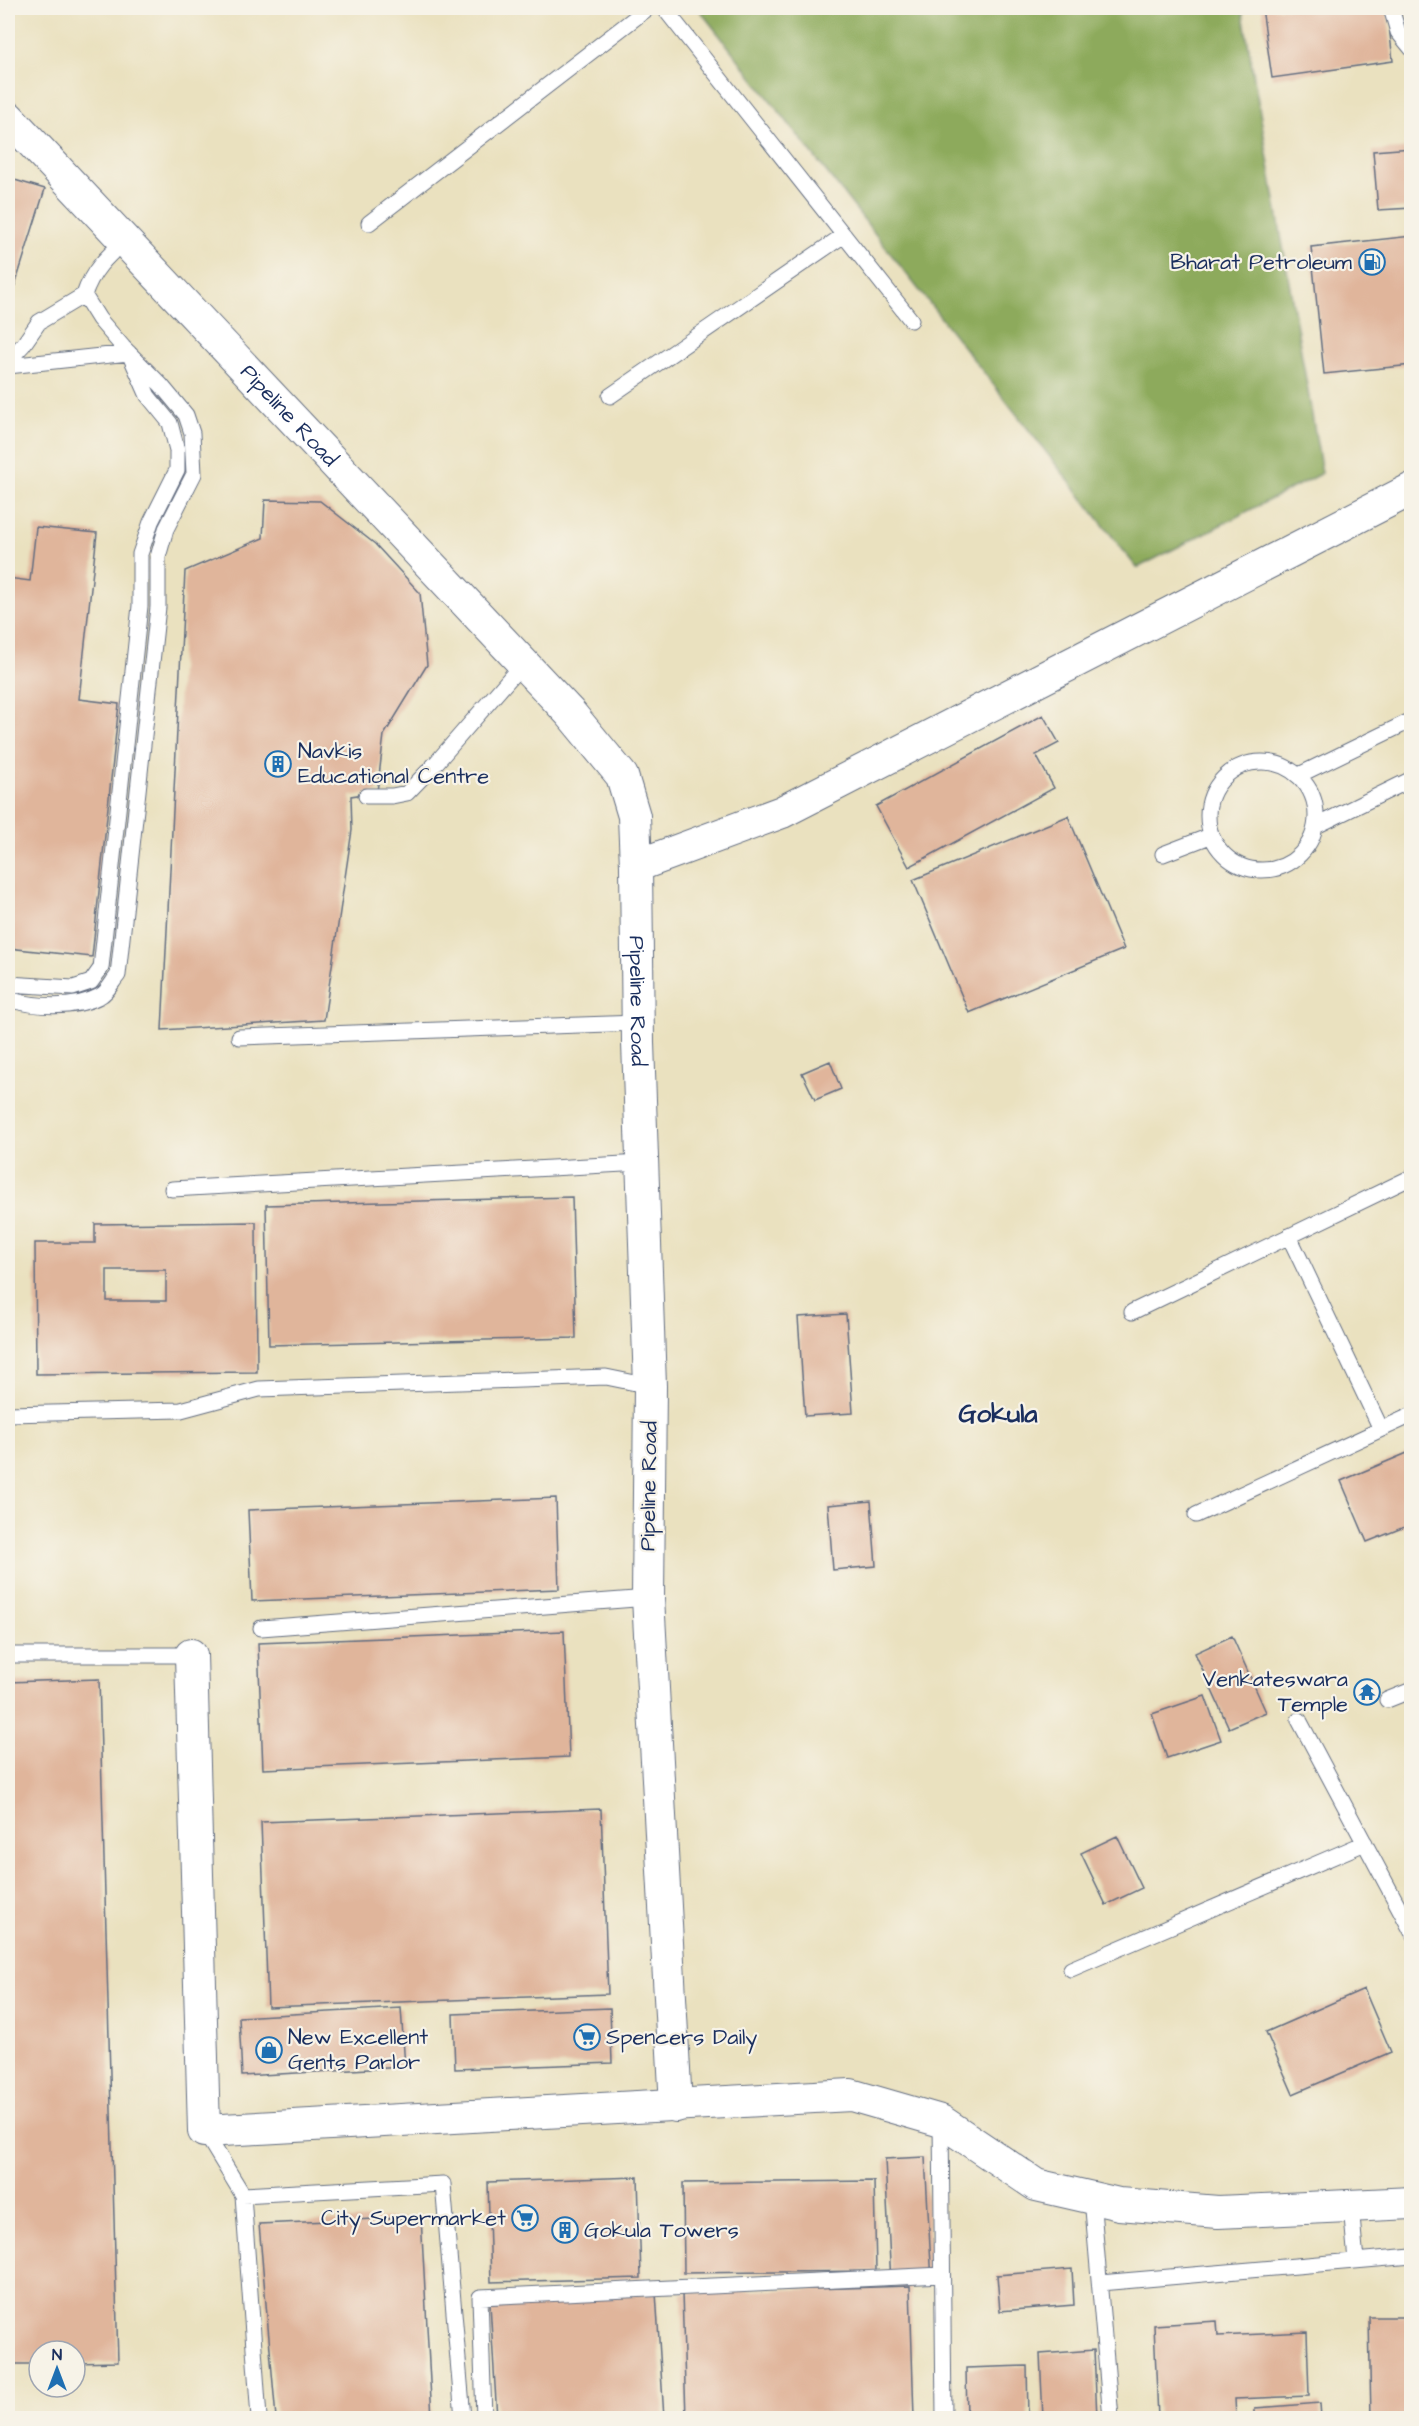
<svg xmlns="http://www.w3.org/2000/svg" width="1419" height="2426" font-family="'Architects Daughter',sans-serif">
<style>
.forest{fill:#8daa5c;stroke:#546c5d;stroke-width:1.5}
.building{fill:#e0b59b;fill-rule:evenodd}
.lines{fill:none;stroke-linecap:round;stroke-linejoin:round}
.lane-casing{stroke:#636d80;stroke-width:17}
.street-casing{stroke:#636d80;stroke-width:34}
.lane{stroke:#fff;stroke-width:15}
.street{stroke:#fff;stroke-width:32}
.labels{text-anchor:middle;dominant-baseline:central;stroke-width:4.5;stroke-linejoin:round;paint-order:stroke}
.poi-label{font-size:22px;fill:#1b2f5e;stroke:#f7f3e8;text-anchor:start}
.street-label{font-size:22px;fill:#1b2f5e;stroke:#f7f3e8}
.quarter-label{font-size:26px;font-weight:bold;fill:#1b2f5e;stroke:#f7f3e8}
</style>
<rect width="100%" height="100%" fill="#f7f3e8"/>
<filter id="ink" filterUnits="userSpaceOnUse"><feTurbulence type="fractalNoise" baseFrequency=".0167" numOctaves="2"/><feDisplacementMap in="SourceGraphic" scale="12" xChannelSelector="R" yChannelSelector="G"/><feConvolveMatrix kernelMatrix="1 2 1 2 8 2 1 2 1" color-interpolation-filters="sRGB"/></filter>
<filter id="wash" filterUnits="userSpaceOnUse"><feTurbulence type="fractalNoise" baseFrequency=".008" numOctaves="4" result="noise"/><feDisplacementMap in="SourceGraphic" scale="24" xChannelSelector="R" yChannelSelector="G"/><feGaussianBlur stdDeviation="1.35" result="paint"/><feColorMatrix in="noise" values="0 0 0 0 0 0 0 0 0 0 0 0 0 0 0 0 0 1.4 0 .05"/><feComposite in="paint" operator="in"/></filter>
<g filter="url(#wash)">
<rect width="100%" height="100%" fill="#eae1bf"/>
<!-- forest -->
<path class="forest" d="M698 8H1242L1322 473 1137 568Z"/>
<g id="blocks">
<!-- building -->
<path class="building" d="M1262 8H1387L1393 61 1272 78Z
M1412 148V208L1378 210 1373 151Z
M8 178 45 189 11 298 8 297Z
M1412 236V365L1324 374 1311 247Z
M265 500 320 501 375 544 420 593 427 665 384 735 377 792 351 796 352 830 324 1020 162 1030 185 571 263 538Z
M36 527 97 533 79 699 119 704 92 957 8 948V578L30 581Z
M1043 715 1059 743 1036 755 1054 788 909 867 876 806Z
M1068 816 1124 949 969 1013 913 880Z
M830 1061 841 1089 815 1100 802 1073Z
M572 1197 576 1338 269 1345 266 1205Z
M256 1222 257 1372 36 1374 35 1243H95V1224ZM107 1270H166V1301H107Z
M846 1314 853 1413 805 1416 798 1317Z
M1412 1451V1524L1367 1542 1341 1481Z
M556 1498 559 1589 252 1601 248 1510Z
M871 1501 876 1566 833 1570 828 1505Z
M564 1631 569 1757 263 1769 258 1643Z
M1232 1636 1266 1712 1229 1728 1195 1653Z
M99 1679 118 2362 75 2363V2351H39V2364H8V1682Z
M1205 1696 1221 1740 1167 1758 1152 1714Z
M601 1809 608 1994 268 2007 261 1822Z
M1117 1836 1142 1888 1106 1905 1081 1853Z
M1364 1989 1391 2052 1293 2094 1266 2032Z
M401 2008 405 2067 242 2076 239 2017Z
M610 2008 612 2063 455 2069 453 2014Z
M925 2157 932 2282 891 2284 885 2159Z
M638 2177 641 2278 491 2282 488 2182Z
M874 2181 876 2271 684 2273 683 2183Z
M421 2217 432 2418H276L259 2224Z
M1072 2269 1074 2305 1000 2311 997 2275Z
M910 2286 914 2418H686L682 2293Z
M656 2293 664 2418H497L490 2304Z
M1369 2317H1412V2418H1371Z
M1217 2321 1218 2336 1307 2332 1309 2396 1235 2399 1236 2418H1158L1154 2325Z
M1094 2350 1097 2418H1043L1040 2354Z
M1027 2366 1028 2418H967L966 2368Z
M1320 2403 1321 2418H1255V2408Z"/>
</g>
</g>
<g filter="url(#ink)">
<use href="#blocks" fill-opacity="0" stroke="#636d80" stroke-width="1.5"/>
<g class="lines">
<!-- lane casing -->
<g class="lane-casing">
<path id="lane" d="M664 8 911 320
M1391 8 1398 32 1412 49
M369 223 648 8
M8 361 23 345 39 322 84 295C92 271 106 257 125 241
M8 366 129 353 148 396 170 423 177 450V470L151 522 140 554V606L101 968 91 982 73 988 8 984
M610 396 844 235
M1208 816a54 54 0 1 1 108 0a54 54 0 1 1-108 0Z
M1299 775 1412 720
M366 796H392L407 793 436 763 523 663
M1316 826 1412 779
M1163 854 1210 836
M8 999C34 1007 74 1010 100 996 107 993 112 982 118 975L158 607V557L166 529 194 474 192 433 186 415 161 385 123 347 99 319 84 295
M239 1037 638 1023
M172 1189 642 1163
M1289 1236 1381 1429
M1132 1312 1412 1177
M8 1414 181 1410 259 1389 606 1377 650 1386
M1196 1515 1412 1415
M261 1628 648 1598
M8 1655H191
M1387 1700 1412 1690
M1299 1720 1412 1932
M1071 1969 1365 1843
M941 2121 944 2418
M204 2131 243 2195 259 2418
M243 2195 443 2184 463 2418
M1092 2198 1111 2418
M1351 2206 1356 2261
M1100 2283 1412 2256
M484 2418 480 2297 942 2275"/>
</g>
<!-- street casing -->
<g class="street-casing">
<g id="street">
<path id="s1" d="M8 117 570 713 622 776 634 816 636 866 782 812 1412 489"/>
<path id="s2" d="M636 866 638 1043 650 1386 648 1598 676 2106"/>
<path d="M191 1655 204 2131 851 2095 941 2121 1036 2185 1119 2204 1218 2212 1412 2203"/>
</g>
</g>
<!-- lane -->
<use href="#lane" class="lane"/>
<!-- street -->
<use href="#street" class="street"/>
</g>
</g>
<!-- icons -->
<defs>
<g id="fuel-ring" transform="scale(1.35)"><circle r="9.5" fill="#f7f3e8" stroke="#1f6fb2" stroke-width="1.5"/><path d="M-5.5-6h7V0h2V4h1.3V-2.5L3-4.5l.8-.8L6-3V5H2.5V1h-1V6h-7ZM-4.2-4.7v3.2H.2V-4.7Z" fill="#1f6fb2"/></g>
<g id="building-ring" transform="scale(1.35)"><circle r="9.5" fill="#f7f3e8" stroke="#1f6fb2" stroke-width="1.5"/><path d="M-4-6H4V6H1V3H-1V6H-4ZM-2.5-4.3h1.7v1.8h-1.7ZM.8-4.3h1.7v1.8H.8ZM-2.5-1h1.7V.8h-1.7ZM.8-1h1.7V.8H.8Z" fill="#1f6fb2"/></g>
<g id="temple-ring" transform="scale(1.35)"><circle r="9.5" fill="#f7f3e8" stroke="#1f6fb2" stroke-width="1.5"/><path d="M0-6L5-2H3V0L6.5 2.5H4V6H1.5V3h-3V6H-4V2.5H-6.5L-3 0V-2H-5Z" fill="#1f6fb2"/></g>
<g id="supermarket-ring" transform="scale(1.35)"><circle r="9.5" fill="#f7f3e8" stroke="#1f6fb2" stroke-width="1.5"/><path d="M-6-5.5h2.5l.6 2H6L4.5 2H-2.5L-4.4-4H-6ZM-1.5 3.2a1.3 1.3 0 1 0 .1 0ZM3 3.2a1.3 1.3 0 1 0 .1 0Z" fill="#1f6fb2"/></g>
<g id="shop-ring" transform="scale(1.35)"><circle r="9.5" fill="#f7f3e8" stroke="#1f6fb2" stroke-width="1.5"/><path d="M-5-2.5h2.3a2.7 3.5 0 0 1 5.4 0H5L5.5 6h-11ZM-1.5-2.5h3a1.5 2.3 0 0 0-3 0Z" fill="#1f6fb2"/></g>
</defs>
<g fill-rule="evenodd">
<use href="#fuel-ring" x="1372" y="262"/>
<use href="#building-ring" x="278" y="764"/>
<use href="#temple-ring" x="1367" y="1692"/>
<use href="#supermarket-ring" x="587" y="2037"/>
<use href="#shop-ring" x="269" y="2050"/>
<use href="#supermarket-ring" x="525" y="2218"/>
<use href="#building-ring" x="565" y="2230"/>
</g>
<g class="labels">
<!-- poi labels -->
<g class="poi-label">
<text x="1352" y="262" text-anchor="end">Bharat Petroleum</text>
<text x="298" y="751">Navkis<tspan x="298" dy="25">Educational Centre</tspan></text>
<text x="1348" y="1679" text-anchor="end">Venkateswara<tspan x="1348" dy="25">Temple</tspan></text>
<text x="288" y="2037">New Excellent<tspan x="288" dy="25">Gents Parlor</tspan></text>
<text x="606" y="2037">Spencers Daily</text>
<text x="506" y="2218" text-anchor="end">City Supermarket</text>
<text x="584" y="2230">Gokula Towers</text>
</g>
<!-- street labels -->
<g class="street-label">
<text stroke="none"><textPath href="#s1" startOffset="410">Pipeline Road</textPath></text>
<text stroke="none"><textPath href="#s2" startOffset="135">Pipeline Road</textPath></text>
<text transform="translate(649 1486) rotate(-89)">Pipeline Road</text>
</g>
<!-- quarter labels -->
<g class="quarter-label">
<text x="998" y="1414">Gokula</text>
</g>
</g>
<!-- margin -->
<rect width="1419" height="2426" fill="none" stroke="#f7f3e8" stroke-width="30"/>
<!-- north arrow -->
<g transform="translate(57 2369)"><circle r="28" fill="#f7f3e8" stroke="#9fa5b1" stroke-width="1.5"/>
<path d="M0-4.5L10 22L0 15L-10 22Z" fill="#1f6fb2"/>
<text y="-9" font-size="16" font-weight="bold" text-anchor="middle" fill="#1b2f5e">N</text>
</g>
</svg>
